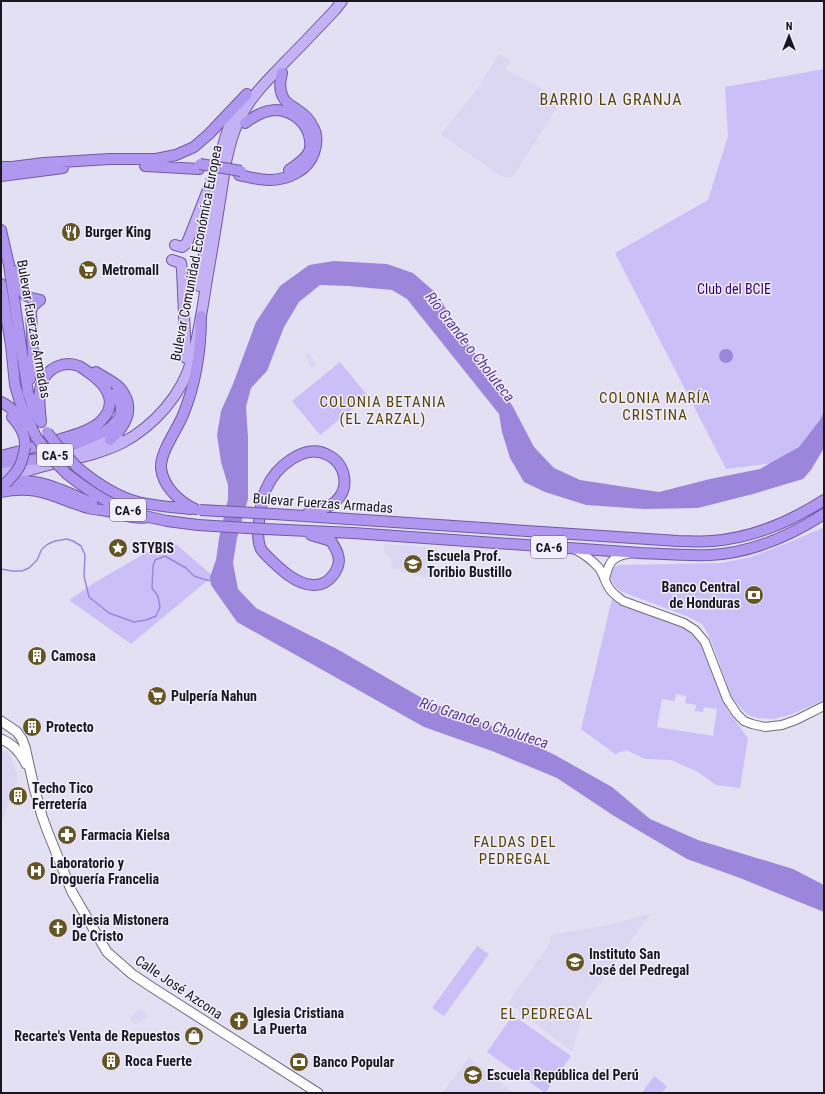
<svg xmlns="http://www.w3.org/2000/svg" width="825" height="1094" font-family="'Roboto Condensed',sans-serif">
<style>
.built{fill:#dbd6f1}
.green{fill:#cbbff8;fill-rule:evenodd}
.water{fill:#9c86dc}
.lines{fill:none;stroke-linecap:round;stroke-linejoin:round}
.stream{stroke:#9c86dc;stroke-width:1.5}
.tertiary-casing{stroke:#6e6b7c;stroke-width:10}
.secondary-casing{stroke:#6e6b7c;stroke-width:11}
.primary-casing{stroke:#6f5aa5;stroke-width:12}
.trunk-casing{stroke:#6f5aa5;stroke-width:12}
.tertiary{stroke:#fff;stroke-width:8}
.secondary{stroke:#fff;stroke-width:9}
.primary{stroke:#c4b2f4;stroke-width:10}
.trunk{stroke:#b098f0;stroke-width:10}
.trunk-bridge-casing{stroke:#6f5aa5;stroke-width:12;stroke-linecap:butt}
.trunk-bridge{stroke:#b098f0;stroke-width:10}
.labels{text-anchor:middle;dominant-baseline:central;stroke-width:3;stroke-linejoin:round;paint-order:stroke}
.shield{fill:#f1eefe;stroke:#5a5861;stroke-width:1}
.shield-label{font-size:13px;font-weight:bold;fill:#19181e}
.poi-label{font-size:14px;font-weight:bold;fill:#19181e;stroke:#f1eefe;text-anchor:start}
.street-label{font-size:14px;fill:#19181e;stroke:#f1eefe}
.park-label{font-size:14px;fill:#33006c;stroke:#f1eefe}
.water-label{font-size:15px;font-style:italic;fill:#59379c;stroke:#f1eefe}
.neighbourhood-label{font-size:15px;letter-spacing:1px;fill:#564502;stroke:#f1eefe}
.quarter-label{font-size:16px;letter-spacing:1px;fill:#564502;stroke:#f1eefe}
</style>
<rect width="100%" height="100%" fill="#e4e0f3"/>
<!-- built -->
<path class="built" d="M499 54 510 60 505 69 562 99 530 150 514 175 510 178 501 176 440 134 471 98Z
M308 353 317 363 313 368 307 363 309 360 305 357Z
M384 544 438 548 430 579 391 568 393 560 384 552Z
M1 750 9 754 18 777 1 824Z
M651 913 586 1002 572 1051 508 1003 550 943 551 935 614 924Z
M140 1008 149 1016 136 1024 129 1019Z
M469 1058 514 1093H442Z"/>
<!-- green -->
<path class="green" d="M824 69V424L783 462 726 469 615 253 708 200 728 136 725 87Z
M340 362 368 396 320 435 292 401Z
M824 527V700L790 715 773 719 758 718 748 715 739 706 731 696 715 651 706 630 702 624 689 617 620 591C611 583 604 571 619 565L721 563 751 557 790 542Z
M170 539 213 576 131 644 69 600 97 581Z
M612 599C626 605 641 611 655 617 673 625 687 625 700 642L728 711 748 738 740 788 716 785 698 772 671 760 645 759 626 750 615 754 581 729ZM676 694 686 696 685 703 696 705 695 711 703 712 704 707 717 709 713 736 657 727 662 699 675 701Z
M477 946 489 954 444 1016 432 1008Z
M513 1015 571 1056 545 1093 487 1052Z
M654 1076 667 1086 662 1093H642Z"/>
<!-- water -->
<path class="water" d="M334 261 387 264 413 273 436 293 467 342 512 405 534 447 554 468 580 480 659 492 710 479 760 469 799 447 820 420 824 411V448L811 470 803 479 753 494 698 508 644 509 586 505 545 492 524 482 510 458 502 432 499 414 407 299 392 290 348 286 320 285 299 302 284 327 267 371 251 388 246 407 248 437V499L237 538 233 563 238 589 256 608 337 649 427 701 507 732 555 755 612 787 650 819 698 840 793 869 824 885V912L740 878 687 859 614 816 557 778 492 751 424 727 237 622 211 585 210 577 216 560 219 538 228 499V485L221 462 217 435 221 411 233 384 256 322 280 286 309 265Z
M719 356a7 7 0 1 1 14 0a7 7 0 1 1-14 0Z"/>
<g class="lines">
<!-- stream -->
<path class="stream" d="M1 569 12 571H22L29 568 37 560 42 549 48 544 55 541 67 539 73 541 81 546 85 555 84 576 89 597 109 613 134 622 146 620 156 616 160 607 158 596 152 588 153 566 155 560 165 556 186 568 194 576 203 579 212 581"/>
<!-- tertiary casing -->
<g class="tertiary-casing">
<path id="tertiary" d="M574 549C584 554 592 560 599 568 604 575 605 582 609 588 613 594 618 597 623 601L684 623 695 630 705 642 727 699 737 714 744 721 752 724 765 727 782 725 796 720 824 706
M605 579C608 564 612 556 628 554"/>
</g>
<!-- secondary casing -->
<g class="secondary-casing">
<path id="secondary" d="M1 721 10 727 17 732 22 739 25 747 34 787 42 816 47 830 72 892 107 952 132 974 153 988 318 1093
M1 739C13 744 21 753 26 764"/>
</g>
<!-- primary casing -->
<g class="primary-casing">
<path id="primary" d="M175 245 182 247 187 243 211 182
M172 260 181 263 182 270 186 358
M199 286 219 161C224 141 229 121 240 104
M1 474 9 470 20 465 118 437
M9 478C45 461 86 461 122 443 154 426 182 395 192 359 199 333 203 305 207 279 214 240 220 201 226 162 230 144 234 128 243 113 253 94 269 79 284 63 301 46 318 28 335 10L342 1"/>
</g>
<!-- trunk casing -->
<g class="trunk-casing">
<path id="trunk" d="M245 123C254 116 265 110 277 110 294 111 309 125 310 141 311 147 310 152 306 156 302 161 295 166 289 170
M145 166 199 169
M1 167H12L44 163 110 159H156L176 155 194 147 209 134 247 94
M239 175C249 177 259 180 269 180 287 180 308 171 314 153 317 144 318 135 313 127 310 120 305 115 299 111 293 106 286 104 283 97 279 89 280 82 282 73
M1 176 63 168
M1 230 9 265 28 393 34 409 40 421
M16 271C17 278 20 289 25 295 29 298 36 299 40 300
M1 284 11 345 15 385 20 402 36 437
M96 372C103 377 113 381 119 387 123 390 125 396 127 400 132 417 121 430 110 440
M30 379 33 355 31 311 33 306 40 300
M1 402C12 407 20 417 27 426
M12 417C20 426 26 435 25 447
M54 455 64 449 102 433 110 428 120 417 121 408 119 398 116 393
M1 456C18 452 34 447 51 442 66 437 90 432 101 421 118 404 108 387 92 375 88 372 84 369 79 366 64 360 47 368 42 383 37 394 40 410 41 422
M1 463 40 459
M77 467C95 482 115 496 138 502 155 506 173 507 190 509
M67 474C86 489 106 503 129 511
M1 485C33 473 63 491 92 503
M1 492C38 484 55 498 88 508 97 510 108 510 116 513 127 516 136 519 149 517
M195 509C180 502 163 487 161 468 160 452 177 430 183 415 196 383 201 350 201 316
M308 513C318 510 328 509 336 501 350 488 346 464 328 455 304 442 275 468 266 489 261 500 260 511 259 522 258 531 257 541 261 549 262 551 265 554 267 556 279 568 297 586 315 585 329 585 342 568 338 555 337 550 334 546 331 541L311 535
M274 514 678 541C689 541 701 542 712 541 753 538 790 522 824 500
M144 516 167 521 198 525
M265 529 353 533 640 553C663 554 687 556 710 555 751 553 790 536 824 514"/>
</g>
<!-- tertiary -->
<use href="#tertiary" class="tertiary"/>
<!-- secondary -->
<use href="#secondary" class="secondary"/>
<!-- primary -->
<use href="#primary" class="primary"/>
<!-- trunk -->
<use href="#trunk" class="trunk"/>
<!-- trunk-bridge casing -->
<g class="trunk-bridge-casing">
<path id="trunk-bridge" d="M200 164 241 171
M47 432 56 444 77 467
M36 437 56 463 67 474
M6 483C19 470 22 465 25 447
M200 510 274 514
M198 525 265 529"/>
</g>
<!-- trunk-bridge -->
<use href="#trunk-bridge" class="trunk-bridge"/>
</g>
<!-- icons -->
<defs>
<g id="restaurant-disc" transform="scale(1)"><circle r="9.5" fill="#645522" stroke="#f1eefe"/><path d="M-5-6h1v4h1v-4h1v4h1v-4h1v5L-1.5 .5V6h-2V.5L-5-1ZM5-6V6H3V1.5H1.5Q1.5-4 5-6Z" fill="#fff"/></g>
<g id="supermarket-disc" transform="scale(1)"><circle r="9.5" fill="#645522" stroke="#f1eefe"/><path d="M-6-5.5h2.5l.6 2H6L4.5 2H-2.5L-4.4-4H-6ZM-1.5 3.2a1.3 1.3 0 1 0 .1 0ZM3 3.2a1.3 1.3 0 1 0 .1 0Z" fill="#fff"/></g>
<g id="sight-disc" transform="scale(1)"><circle r="9.5" fill="#645522" stroke="#f1eefe"/><path d="M0-6L1.8-2.2L6-1.7L2.9 1.2L3.7 5.4L0 3.3L-3.7 5.4L-2.9 1.2L-6-1.7L-1.8-2.2Z" fill="#fff"/></g>
<g id="school-disc" transform="scale(1)"><circle r="9.5" fill="#645522" stroke="#f1eefe"/><path d="M0-5L7-2L0 1L-7-2ZM-4 1L0 2.5L4 1V4Q0 6-4 4Z" fill="#fff"/></g>
<g id="bank-disc" transform="scale(1)"><circle r="9.5" fill="#645522" stroke="#f1eefe"/><path d="M-6-4H6V4H-6ZM0-2.3a2.3 2.3 0 1 0 0 4.6a2.3 2.3 0 1 0 0-4.6Z" fill="#fff"/></g>
<g id="building-disc" transform="scale(1)"><circle r="9.5" fill="#645522" stroke="#f1eefe"/><path d="M-4-6H4V6H1V3H-1V6H-4ZM-2.5-4.3h1.7v1.8h-1.7ZM.8-4.3h1.7v1.8H.8ZM-2.5-1h1.7V.8h-1.7ZM.8-1h1.7V.8H.8Z" fill="#fff"/></g>
<g id="pharmacy-disc" transform="scale(1)"><circle r="9.5" fill="#645522" stroke="#f1eefe"/><path d="M-2-6h4v4h4v4h-4v4h-4v-4h-4v-4h4Z" fill="#fff"/></g>
<g id="hospital-disc" transform="scale(1)"><circle r="9.5" fill="#645522" stroke="#f1eefe"/><path d="M-5-5h3v3.5h4V-5h3V5h-3V1.5h-4V5h-3Z" fill="#fff"/></g>
<g id="church-disc" transform="scale(1)"><circle r="9.5" fill="#645522" stroke="#f1eefe"/><path d="M-1.2-6h2.4v3.5h3.3v2.4h-3.3V6h-2.4V-.1h-3.3v-2.4h3.3Z" fill="#fff"/></g>
<g id="shop-disc" transform="scale(1)"><circle r="9.5" fill="#645522" stroke="#f1eefe"/><path d="M-5-2.5h2.3a2.7 3.5 0 0 1 5.4 0H5L5.5 6h-11ZM-1.5-2.5h3a1.5 2.3 0 0 0-3 0Z" fill="#fff"/></g>
</defs>
<g fill-rule="evenodd">
<use href="#restaurant-disc" x="71" y="232"/>
<use href="#supermarket-disc" x="88" y="270"/>
<use href="#sight-disc" x="118" y="548"/>
<use href="#school-disc" x="413" y="564"/>
<use href="#bank-disc" x="754" y="595"/>
<use href="#building-disc" x="37" y="656"/>
<use href="#supermarket-disc" x="157" y="696"/>
<use href="#building-disc" x="32" y="727"/>
<use href="#building-disc" x="18" y="796"/>
<use href="#pharmacy-disc" x="67" y="835"/>
<use href="#hospital-disc" x="36" y="871"/>
<use href="#church-disc" x="58" y="928"/>
<use href="#school-disc" x="575" y="962"/>
<use href="#church-disc" x="239" y="1021"/>
<use href="#shop-disc" x="194" y="1036"/>
<use href="#building-disc" x="111" y="1061"/>
<use href="#bank-disc" x="299" y="1062"/>
<use href="#school-disc" x="473" y="1075"/>
</g>
<g class="labels">
<!-- shield labels -->
<g class="shield">
<rect x="37" y="444" width="36" height="22" rx="3"/>
<rect x="110" y="499" width="36" height="22" rx="3"/>
<rect x="531" y="536" width="36" height="22" rx="3"/>
</g>
<g class="shield-label">
<text x="55" y="455">CA-5</text>
<text x="128" y="510">CA-6</text>
<text x="549" y="547">CA-6</text>
</g>
<!-- poi labels -->
<g class="poi-label">
<text x="85" y="232">Burger King</text>
<text x="102" y="270">Metromall</text>
<text x="132" y="548">STYBIS</text>
<text x="427" y="556">Escuela Prof.<tspan x="427" dy="16">Toribio Bustillo</tspan></text>
<text x="740" y="587" text-anchor="end">Banco Central<tspan x="740" dy="16">de Honduras</tspan></text>
<text x="51" y="656">Camosa</text>
<text x="171" y="696">Pulpería Nahun</text>
<text x="46" y="727">Protecto</text>
<text x="32" y="788">Techo Tico<tspan x="32" dy="16">Ferretería</tspan></text>
<text x="81" y="835">Farmacia Kielsa</text>
<text x="50" y="863">Laboratorio y<tspan x="50" dy="16">Droguería Francelia</tspan></text>
<text x="72" y="920">Iglesia Mistonera<tspan x="72" dy="16">De Cristo</tspan></text>
<text x="589" y="954">Instituto San<tspan x="589" dy="16">José del Pedregal</tspan></text>
<text x="253" y="1013">Iglesia Cristiana<tspan x="253" dy="16">La Puerta</tspan></text>
<text x="180" y="1036" text-anchor="end">Recarte's Venta de Repuestos</text>
<text x="125" y="1061">Roca Fuerte</text>
<text x="313" y="1062">Banco Popular</text>
<text x="487" y="1075">Escuela República del Perú</text>
</g>
<!-- street labels -->
<g class="street-label">
<text transform="translate(196 253) rotate(-79)">Bulevar Comunidad Económica Europea</text>
<text transform="translate(34 329) rotate(80)">Bulevar Fuerzas Armadas</text>
<text transform="translate(323 503) rotate(4)">Bulevar Fuerzas Armadas</text>
<text transform="translate(179 987) rotate(34)">Calle José Azcona</text>
</g>
<!-- park labels -->
<g class="park-label">
<text x="734" y="289">Club del BCIE</text>
</g>
<!-- water labels -->
<g class="water-label">
<text transform="translate(470 347) rotate(52)">Río Grande o Choluteca</text>
<text transform="translate(484 723) rotate(18)">Río Grande o Choluteca</text>
</g>
<!-- neighbourhood labels -->
<g class="neighbourhood-label">
<text x="655" y="398">COLONIA MARÍA<tspan x="655" dy="17">CRISTINA</tspan></text>
<text x="383" y="402">COLONIA BETANIA<tspan x="383" dy="17">(EL ZARZAL)</tspan></text>
<text x="515" y="842">FALDAS DEL<tspan x="515" dy="17">PEDREGAL</tspan></text>
<text x="547" y="1014">EL PEDREGAL</text>
</g>
<!-- quarter labels -->
<g class="quarter-label">
<text x="611" y="99">BARRIO LA GRANJA</text>
</g>
</g>
<!-- border -->
<rect width="825" height="1094" fill="none" stroke="#19181e" stroke-width="4"/>
<!-- north arrow -->
<g transform="translate(789 36)" stroke="#f1eefe" stroke-width="3" paint-order="stroke">
<path d="M0-3L7 15L0 10L-7 15Z" fill="#19181e"/>
<text y="-6" font-size="11" font-weight="bold" text-anchor="middle" fill="#19181e">N</text>
</g>
</svg>
